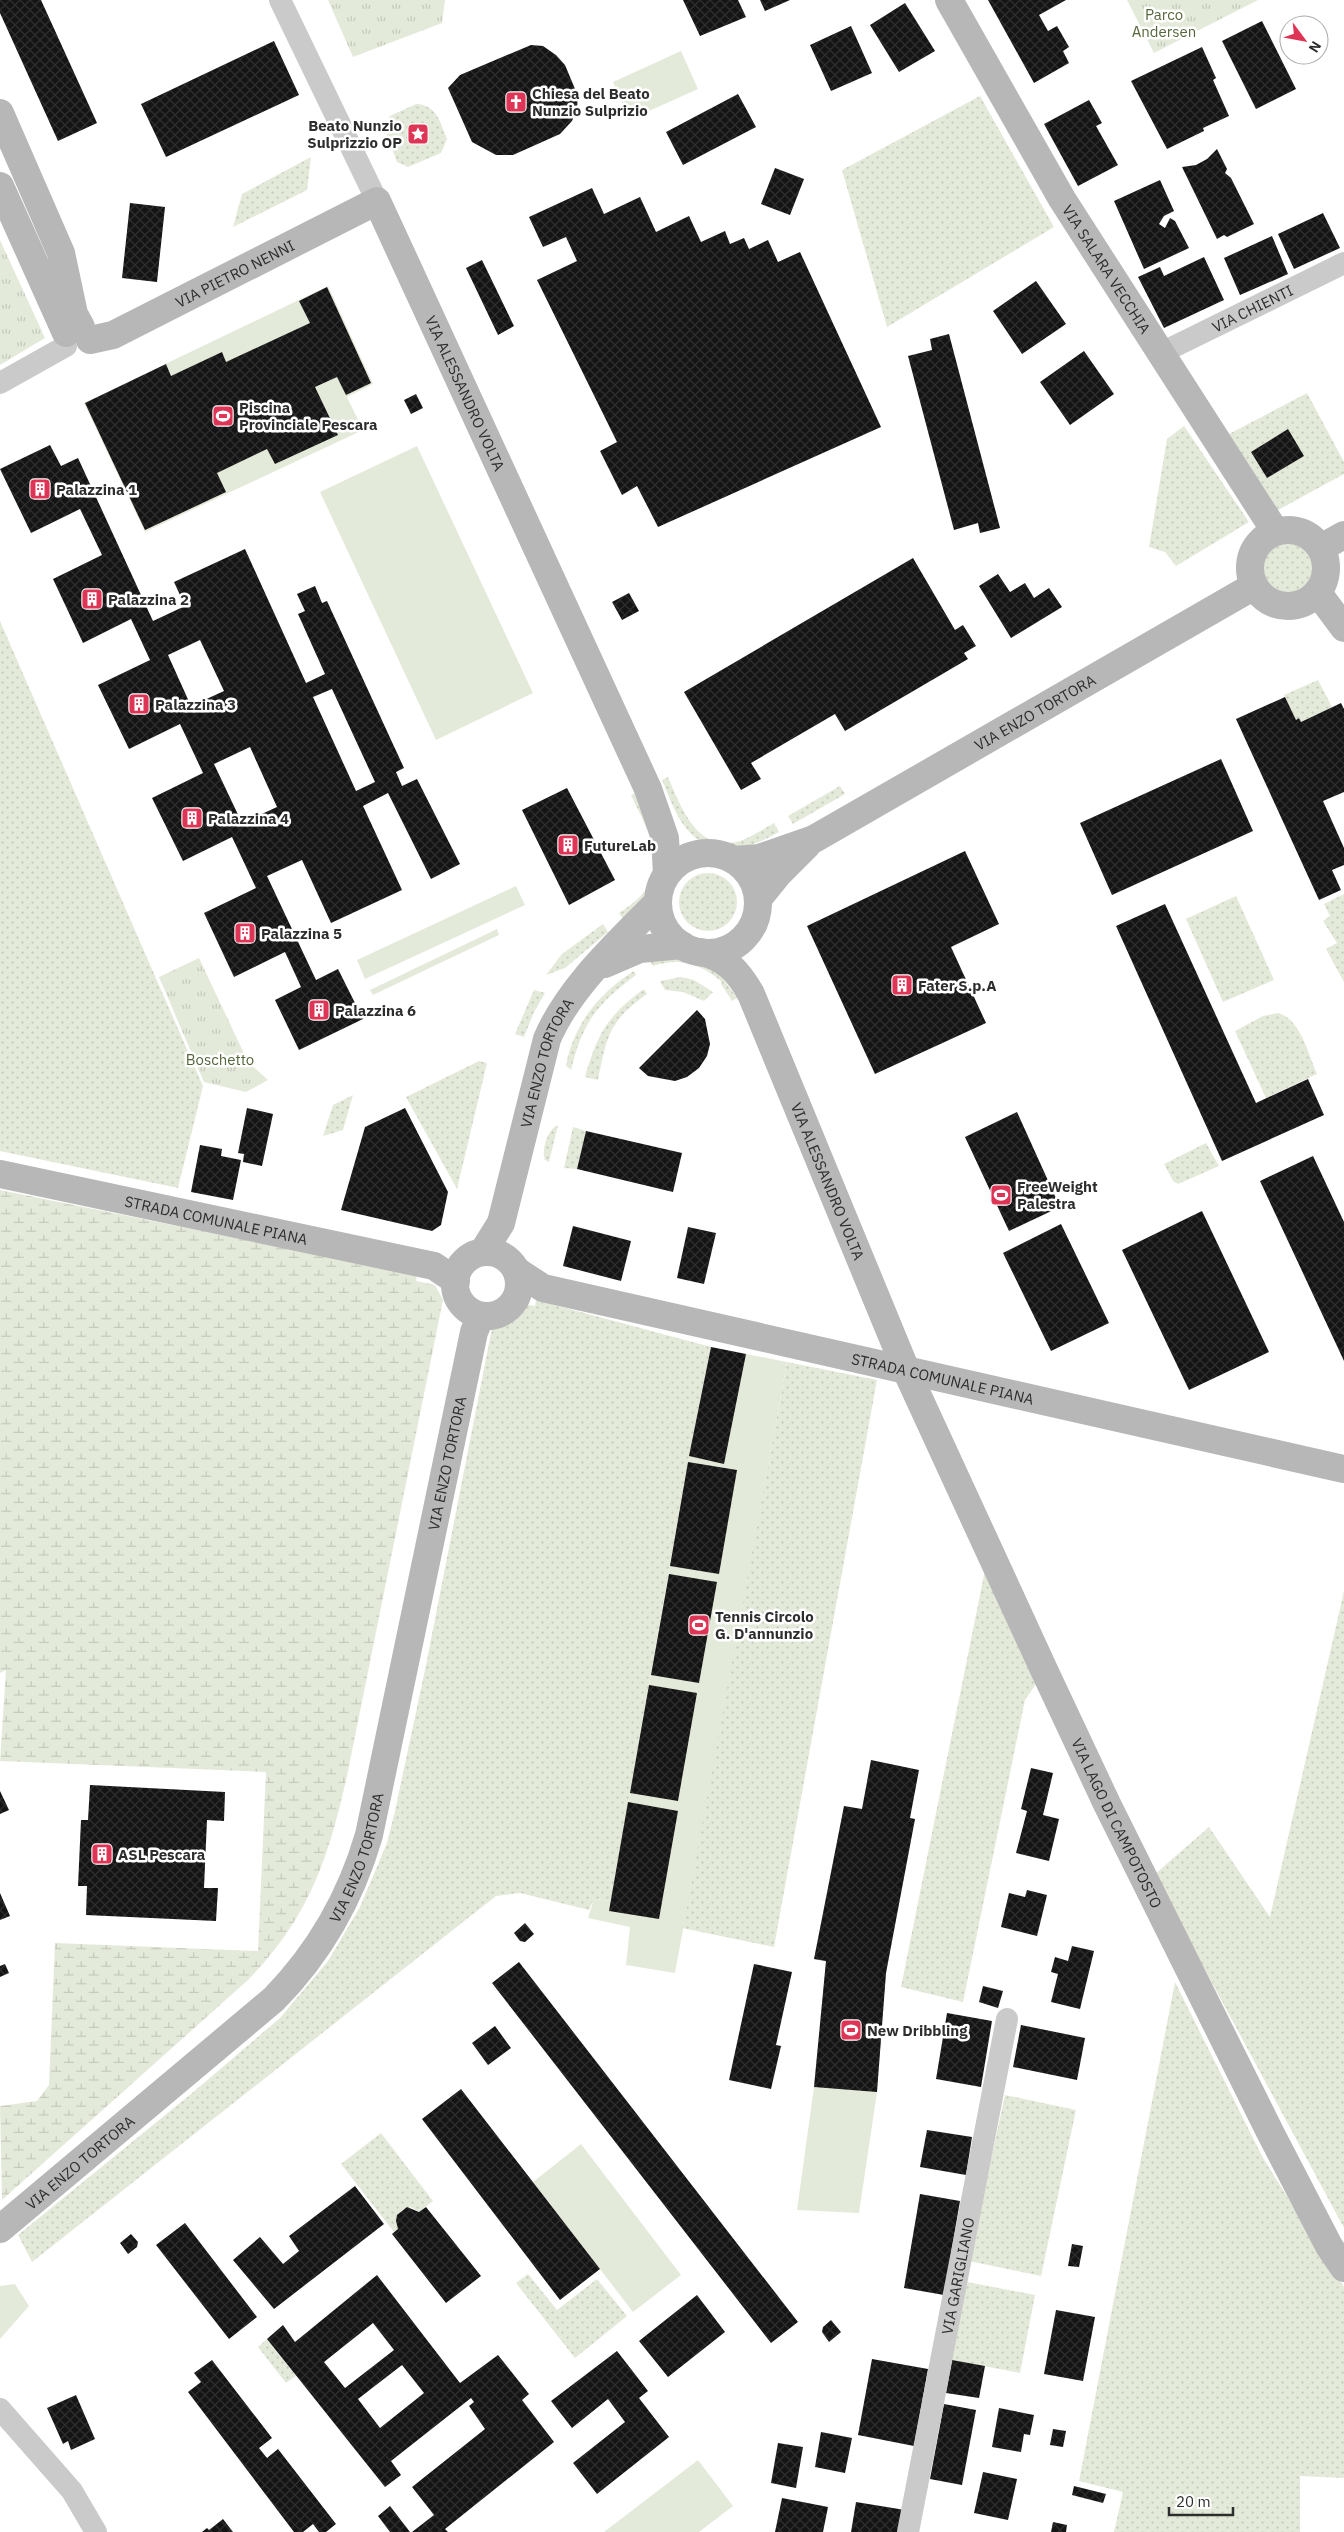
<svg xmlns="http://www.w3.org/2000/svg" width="1344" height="2532" font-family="'IBM Plex Sans',sans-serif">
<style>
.grass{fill:url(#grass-dots)}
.wetland{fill:url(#wetland-marsh)}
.park{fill:url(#park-tufts)}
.pitch{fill:#e4eada}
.building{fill:url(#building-cross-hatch);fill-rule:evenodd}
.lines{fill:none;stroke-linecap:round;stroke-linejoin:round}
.street{stroke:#cacaca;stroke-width:22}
.secondary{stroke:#b7b7b7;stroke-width:28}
.labels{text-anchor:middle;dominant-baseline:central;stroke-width:5;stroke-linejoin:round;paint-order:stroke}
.park-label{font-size:15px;fill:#55663c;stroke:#fff}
.poi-label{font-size:15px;font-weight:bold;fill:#2d2d2d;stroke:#fff;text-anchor:start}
.street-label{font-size:15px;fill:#2d2d2d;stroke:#fff}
</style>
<defs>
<pattern id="grass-dots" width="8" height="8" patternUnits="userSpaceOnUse" patternTransform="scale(1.25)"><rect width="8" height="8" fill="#e4eada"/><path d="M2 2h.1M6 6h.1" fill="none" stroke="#c4c9bb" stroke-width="1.8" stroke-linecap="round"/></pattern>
<pattern id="wetland-marsh" width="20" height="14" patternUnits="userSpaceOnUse" patternTransform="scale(1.25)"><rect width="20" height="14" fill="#e4eada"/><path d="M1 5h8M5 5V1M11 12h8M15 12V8" fill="none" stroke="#c4c9bb"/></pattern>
<pattern id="park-tufts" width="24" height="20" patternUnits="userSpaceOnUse" patternTransform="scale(1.25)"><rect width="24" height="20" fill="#e4eada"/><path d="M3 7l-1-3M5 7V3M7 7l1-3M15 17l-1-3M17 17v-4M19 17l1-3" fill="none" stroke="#c4c9bb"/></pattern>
<pattern id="building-cross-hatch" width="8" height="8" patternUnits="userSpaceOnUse" patternTransform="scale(1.25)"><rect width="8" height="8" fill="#141414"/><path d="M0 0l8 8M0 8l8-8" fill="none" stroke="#2e2e2e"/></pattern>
</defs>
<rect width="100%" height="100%" fill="#fff"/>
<!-- grass -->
<path class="grass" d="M980 96 1054 227 887 327 842 170Z
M416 104C437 105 440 122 447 139L441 153 408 167 397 162 384 127 390 116Z
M311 157 307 190 233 227 242 194Z
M1307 393 1344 462V474L1278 510 1229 434Z
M1184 426 1249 522 1176 566 1165 552 1149 547 1167 439Z
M1260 569a29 29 0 1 1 58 0a29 29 0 1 1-58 0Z
M0 621 203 1086 178 1188 0 1151Z
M1318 680 1332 707 1301 722 1299 718 1296 720 1284 695Z
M668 777C681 807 697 854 740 841 752 837 763 829 774 823L779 832C749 849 713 862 686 828 675 815 669 796 662 780Z
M840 786 845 794 793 824 788 816Z
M637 792 658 835 660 876 653 894 625 922 619 913C676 878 654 843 631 795Z
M679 902a29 29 0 1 1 58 0a29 29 0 1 1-58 0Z
M1344 894V982L1326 949 1337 943 1323 921 1330 916 1324 904Z
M1236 896 1274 980 1223 1002 1186 919Z
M603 924 608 932 565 968 546 975 562 954Z
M686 956 718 972 737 998 732 1001 721 984 722 982C701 964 681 957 653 966L650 962Z
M634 971 636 975C596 1005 583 1022 571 1070L566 1065C574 1024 599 993 634 971Z
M681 977 694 980 713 992 704 1001 683 992 665 990 660 981Z
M644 989 647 994C609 1021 607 1036 598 1080L585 1077C598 1033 607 1016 644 989Z
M534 990 545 993 534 1012 524 1037 515 1034Z
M1278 1013C1300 1018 1309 1056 1317 1074L1266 1098 1235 1031 1263 1016Z
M479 1061 487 1063 457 1189 406 1097Z
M353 1095 343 1130 323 1136 333 1105Z
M558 1125 549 1162 545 1160C541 1150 548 1129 558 1125Z
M573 1127 586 1131 577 1169 564 1168Z
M1206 1143 1219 1166 1178 1184 1173 1181 1164 1164Z
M536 1300 711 1347 688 1462 611 1901 594 1899 589 1910 520 1893 496 1896 32 2262 18 2235 191 2094 280 2018 328 1961 360 1907 387 1843 395 1811 426 1665 493 1323 513 1314 523 1304 535 1306Z
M787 1362 877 1380 774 1947 682 1928Z
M985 1570 1036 1684 1025 1700 963 2002 901 1987Z
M1344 1591V2228L1154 1875 1209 1827 1270 1917Z
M1175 1982 1263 2158 1344 2287V2478L1300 2476V2532H1114L1123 2492 1079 2481Z
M1005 2095 1076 2110 1041 2276 969 2261Z
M381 2133 433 2201 419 2212 411 2207 402 2210 396 2221 398 2229 394 2232 341 2164Z
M528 2274 557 2310 597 2279 627 2316 575 2358 516 2283Z
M967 2282 1035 2295 1020 2373 952 2360Z
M267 2339 296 2376 286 2383 258 2347Z"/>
<!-- wetland -->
<path class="wetland" d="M0 1190 414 1274H417L416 1281 435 1285 443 1300 347 1776C328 1860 309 1917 248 1980L2 2200 0 2106 37 2101 49 2085 55 1943 258 1951 266 1772 0 1761 6 1670 0 1673Z"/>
<!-- park -->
<path class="park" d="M328 0H445L442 23 353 57Z
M1127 0H1258L1154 53Z
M0 240 45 338 0 365Z
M199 958 248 1062 268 1080 246 1092 204 1082 159 977Z"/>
<!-- pitch -->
<path class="pitch" d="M681 51 698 89 629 120 613 82Z
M328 286 373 384 347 397 363 430 145 532 84 403Z
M417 446 533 693 436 740 320 492Z
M516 886 525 905 365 979 357 960Z
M497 929 499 935 373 995 370 990Z
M711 1347 787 1362 675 1973 626 1965 630 1927 588 1918 594 1899 611 1901 688 1462Z
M844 1806 915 1819 886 1973 877 2092 859 2213 797 2210 814 2087 826 1962 814 1959Z
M581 2144 681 2275 633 2312 533 2182Z
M15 2284 29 2306 0 2339V2286Z
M698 2460 733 2506 699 2532H604Z"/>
<!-- building -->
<path class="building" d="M0 0H41L97 123 58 141 0 13Z
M683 0H738L746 17 700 36Z
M760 0H790L765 11Z
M988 0H1066L1039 15 1048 31 1057 26 1069 47 1063 51 1069 63 1034 83Z
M905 3 935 51 899 72 870 25Z
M1262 21 1296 89 1256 109 1222 41Z
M851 26 872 73 831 91 810 45Z
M274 41 299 95 166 157 141 104Z
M531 45 543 46 556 55 565 65 578 96 577 108 572 121 560 134 513 155H496L472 142 448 88 460 75Z
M1202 47 1216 78 1213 80 1229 116 1203 128 1204 131 1167 149 1131 81Z
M738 94 756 127 683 165 666 132Z
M1089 100 1102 123 1096 126 1118 165 1078 186 1044 124Z
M1217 149 1227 169 1225 173 1231 178 1254 224 1227 237 1224 235 1217 239 1182 167 1196 165 1207 159Z
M775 168 804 179 790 215 761 204Z
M1160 180 1174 211 1164 216 1159 224 1165 228 1170 218 1175 221 1189 248 1144 269 1114 201Z
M592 188 604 214 640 197 656 232 689 216 701 242 725 231 730 244 744 238 749 249 768 240 778 262 800 252 881 427 658 527 637 486 622 495 600 451 617 442 537 280 577 261 566 237 543 247 529 217Z
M130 203 165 207 157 282 122 278Z
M1323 213 1340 248 1294 269 1278 234Z
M1272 236 1288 274 1240 295 1224 258Z
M1204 257 1224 300 1164 328 1138 277 1160 267 1164 276Z
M482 260 514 326 498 335 466 268Z
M1036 281 1066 324 1022 354 993 311Z
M327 287 371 383 346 395 337 377 315 387 338 435 275 464 267 449 217 473 226 492 145 530 85 403 166 364 171 376 222 352 226 362 310 323 299 301Z
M949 334 1000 528 980 533 978 523 954 530 908 356 932 350 930 339Z
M1084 351 1114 394 1070 425 1040 382Z
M416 394 423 408 411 414 404 400Z
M1288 429 1304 456 1267 478 1251 452Z
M50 445 61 466 78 458 153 621 185 606 174 582 245 549 306 683 325 674 298 614 305 611 297 594 315 586 322 603 327 601 404 768 396 772 402 786 417 779 460 864 431 879 388 793 363 806 402 890 331 923 302 860 267 876 316 980 338 969 363 1019 299 1050 275 1000 301 987 285 952 234 977 204 913 256 888 232 837 183 861 152 798 203 773 180 724 129 749 98 685 150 660 131 619 83 643 53 579 102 555 80 509 31 533 0 469ZM200 640 224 691 191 706 168 655ZM332 689 375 782 356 791 313 697ZM250 747 277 807 242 823 214 764Z
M913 558 955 630 963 625 976 646 964 653 968 659 845 731 835 714 751 763 761 779 741 790 684 692Z
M998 574 1010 592 1025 583 1034 598 1049 588 1062 607 1011 638 979 586Z
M629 593 639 611 622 620 612 602Z
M1285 697 1296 720 1299 718 1301 722 1341 703 1344 709V792L1323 801 1344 848V865L1332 870 1341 890 1319 900 1236 719Z
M1221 759 1253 831 1112 895 1080 823Z
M567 788 615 880 569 905 522 810Z
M965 851 999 924 951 947 986 1023 875 1074 807 926Z
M1165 904 1256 1103 1308 1079 1324 1115 1222 1161 1116 926Z
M697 1010 705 1019 710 1044 707 1056 699 1068 687 1077 675 1081 648 1076 639 1068Z
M247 1108 273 1114 262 1166 243 1162 244 1154 238 1153Z
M405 1108 448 1192 441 1225 432 1231 341 1210 365 1127Z
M1017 1112 1060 1207 1009 1231 965 1137Z
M586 1131 682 1153 673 1192 577 1169Z
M200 1145 222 1149 221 1156 241 1160 233 1200 191 1192Z
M1313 1156 1344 1222V1361L1260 1181Z
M1202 1211 1269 1352 1189 1390 1122 1250Z
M1061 1224 1109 1323 1051 1351 1003 1253Z
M573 1226 631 1241 621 1281 563 1266Z
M688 1227 716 1233 704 1284 677 1278Z
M711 1347 746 1354 724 1464 689 1456Z
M688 1462 737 1470 719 1574 670 1566Z
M669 1574 717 1582 699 1683 651 1675Z
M649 1685 697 1693 678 1801 630 1793Z
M871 1760 919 1770 910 1818 915 1819 886 1973 877 2092 814 2087 826 1961 814 1959 844 1806 862 1809Z
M1031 1768 1053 1773 1043 1815 1059 1819 1049 1861 1016 1853 1027 1811 1021 1809Z
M90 1785 225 1792 224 1821 207 1820 204 1888H218L216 1921 86 1915 87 1886H78L81 1820H88Z
M0 1791 9 1810 0 1814Z
M628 1802 678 1811 659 1919 609 1911Z
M1027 1890 1047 1895 1037 1936 1001 1927 1009 1893 1025 1897Z
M0 1893 10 1916 0 1920Z
M525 1923 534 1934 525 1942 520 1941 514 1933Z
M1072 1946 1094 1951 1080 2009 1051 2002 1058 1974 1051 1972 1055 1957 1068 1961Z
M519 1962 798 2322 771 2343 492 1983Z
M5 1964 9 1973 0 1977V1966Z
M754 1964 792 1972 776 2045 781 2046 771 2089 729 2080Z
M983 1986 1003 1991 998 2008 979 2002Z
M947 2013 992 2021 981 2087 936 2079Z
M1021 2025 1085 2038 1077 2080 1013 2067Z
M495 2026 511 2048 488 2065 472 2043Z
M461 2089 600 2269 560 2300 422 2119Z
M927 2130 972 2137 966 2175 920 2167Z
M355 2186 384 2224 274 2309 233 2260 260 2237 283 2264 299 2251 289 2236Z
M920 2194 960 2201 944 2295 904 2288Z
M407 2207 419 2212 426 2207 481 2276 446 2303 392 2234 398 2229 396 2221 397 2215Z
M185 2223 257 2317 229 2339 156 2245Z
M131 2234 138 2242 137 2247 128 2254 120 2243Z
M1072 2244 1083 2246 1079 2267 1068 2266Z
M377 2275 460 2383 498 2355 529 2394 522 2400 554 2442 445 2529 448 2532H412L434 2515 412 2487 485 2429 469 2406 474 2402 471 2398 391 2461 401 2475 385 2487 267 2339 283 2325 295 2342ZM373 2323 394 2350 345 2388 324 2362ZM402 2365 424 2393 380 2428 358 2399Z
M697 2295 725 2332 668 2377 639 2341Z
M1056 2310 1095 2317 1083 2381 1044 2374Z
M831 2320 841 2332 829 2342 822 2332 823 2327Z
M617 2351 648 2391 639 2398 669 2437 597 2494 573 2463 625 2422 608 2399 572 2428 551 2401Z
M872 2359 928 2369 914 2446 858 2435Z
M212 2360 272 2438 259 2448 267 2458 278 2449 336 2524 326 2532H319L313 2524 303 2532H294L188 2392 201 2382 194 2373Z
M952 2360 985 2366 979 2398 946 2393Z
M76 2395 95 2439 71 2450 68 2441 63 2444 47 2408Z
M944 2404 976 2410 962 2485 930 2479Z
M999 2408 1034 2415 1030 2435 1024 2434 1021 2452 992 2447Z
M1053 2429 1066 2431 1063 2447 1050 2445Z
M821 2432 852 2438 845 2473 815 2467Z
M778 2443 803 2447 796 2488 771 2483Z
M983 2472 1017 2479 1008 2520 974 2513Z
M1074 2486 1106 2494 1103 2503 1072 2495Z
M782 2498 828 2507 823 2532H775Z
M856 2502 905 2510 901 2532H851Z
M390 2506 410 2532H390L378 2516Z
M223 2519 233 2532H202L207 2528 209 2530Z
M1053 2522 1067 2525 1066 2532H1051Z"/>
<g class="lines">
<!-- street -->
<g class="street">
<path d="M280 0 377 201"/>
<path id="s1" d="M1159 354 1344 263"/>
<path d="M0 383 66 346"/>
<path d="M0 2409 72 2491 96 2532"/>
<path id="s2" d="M908 2532 1007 2019"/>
</g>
<!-- secondary -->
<g class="secondary">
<path id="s3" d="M949 0 1062 199 1275 531"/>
<path d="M0 113 61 253 74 314 81 327"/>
<path d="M0 186 66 333"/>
<path id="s4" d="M90 340 113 335 377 201 648 789 665 838 667 874"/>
<circle cx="1288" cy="568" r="38"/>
<path d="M1321 548 1344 535"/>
<path d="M1318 593 1344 628"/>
<circle cx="708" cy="903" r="50"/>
<path id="s5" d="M734 860 759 858 814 839 1254 586"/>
<path d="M758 899 779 873 807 845"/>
<path id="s6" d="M701 952C726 958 738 971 751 994L906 1370 1045 1672 1107 1804 1271 2134 1329 2246 1344 2268"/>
<path d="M605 964 640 949 682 945"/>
<path id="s7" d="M0 1174 434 1266 456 1281"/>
<path id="s8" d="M483 1252 501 1223 547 1039C569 987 618 943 658 902"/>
<circle cx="487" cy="1284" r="32"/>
<path id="s9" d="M517 1271 543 1288 1344 1469"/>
<path id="s10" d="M0 2229 274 1999C320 1952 351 1897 369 1835L474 1332 479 1320 487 1316"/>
</g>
</g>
<!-- icons -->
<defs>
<g id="church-square" transform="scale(1.125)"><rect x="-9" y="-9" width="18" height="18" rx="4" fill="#de3455" stroke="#fff"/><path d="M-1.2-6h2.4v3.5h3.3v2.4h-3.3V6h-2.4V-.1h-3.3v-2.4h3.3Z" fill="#fff"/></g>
<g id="sight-square" transform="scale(1.125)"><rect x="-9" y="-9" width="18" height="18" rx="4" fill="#de3455" stroke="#fff"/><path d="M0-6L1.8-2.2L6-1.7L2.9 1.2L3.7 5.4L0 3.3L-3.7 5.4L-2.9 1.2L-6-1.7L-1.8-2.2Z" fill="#fff"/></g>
<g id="stadium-square" transform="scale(1.125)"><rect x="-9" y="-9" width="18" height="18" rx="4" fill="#de3455" stroke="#fff"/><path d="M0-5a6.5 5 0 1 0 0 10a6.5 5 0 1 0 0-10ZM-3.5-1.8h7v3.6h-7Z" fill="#fff"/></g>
<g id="building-square" transform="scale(1.125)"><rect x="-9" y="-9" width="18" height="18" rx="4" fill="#de3455" stroke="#fff"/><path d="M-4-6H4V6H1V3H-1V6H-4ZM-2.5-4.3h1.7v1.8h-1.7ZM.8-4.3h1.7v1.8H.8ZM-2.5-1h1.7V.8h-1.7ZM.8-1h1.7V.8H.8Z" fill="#fff"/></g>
</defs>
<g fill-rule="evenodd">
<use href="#church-square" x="516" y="102"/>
<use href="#sight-square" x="418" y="134"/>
<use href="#stadium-square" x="223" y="416"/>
<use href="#building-square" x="40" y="489"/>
<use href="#building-square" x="92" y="599"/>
<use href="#building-square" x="139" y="704"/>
<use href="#building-square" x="192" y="818"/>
<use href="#building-square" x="568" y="845"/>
<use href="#building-square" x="245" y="933"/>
<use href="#building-square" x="902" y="985"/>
<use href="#building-square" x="319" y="1010"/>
<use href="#stadium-square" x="1001" y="1195"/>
<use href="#stadium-square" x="699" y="1625"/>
<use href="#building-square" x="102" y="1854"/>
<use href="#stadium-square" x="851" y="2030"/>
</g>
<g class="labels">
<!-- park labels -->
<g class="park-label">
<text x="1164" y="14">Parco<tspan x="1164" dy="17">Andersen</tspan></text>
<text x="220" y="1059">Boschetto</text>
</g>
<!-- poi labels -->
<g class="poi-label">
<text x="532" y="93">Chiesa del Beato<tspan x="532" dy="17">Nunzio Sulprizio</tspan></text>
<text x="402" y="125" text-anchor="end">Beato Nunzio<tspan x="402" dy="17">Sulprizzio OP</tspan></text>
<text x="239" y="407">Piscina<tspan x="239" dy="17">Provinciale Pescara</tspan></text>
<text x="56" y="489">Palazzina 1</text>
<text x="108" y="599">Palazzina 2</text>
<text x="155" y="704">Palazzina 3</text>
<text x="208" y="818">Palazzina 4</text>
<text x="584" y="845">FutureLab</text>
<text x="261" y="933">Palazzina 5</text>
<text x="918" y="985">Fater S.p.A</text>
<text x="335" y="1010">Palazzina 6</text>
<text x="1017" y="1186">FreeWeight<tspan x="1017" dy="17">Palestra</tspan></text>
<text x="715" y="1616">Tennis Circolo<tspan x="715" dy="17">G. D'annunzio</tspan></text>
<text x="118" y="1854">ASL Pescara</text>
<text x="867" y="2030">New Dribbling</text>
</g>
<!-- street labels -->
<g class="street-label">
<text stroke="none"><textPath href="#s3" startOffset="312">VIA SALARA VECCHIA</textPath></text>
<text stroke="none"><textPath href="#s4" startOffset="160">VIA PIETRO NENNI</textPath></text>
<text stroke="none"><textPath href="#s1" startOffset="104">VIA CHIENTI</textPath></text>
<text stroke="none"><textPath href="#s4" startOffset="531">VIA ALESSANDRO VOLTA</textPath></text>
<text stroke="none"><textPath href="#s5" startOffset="338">VIA ENZO TORTORA</textPath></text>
<text stroke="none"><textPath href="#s8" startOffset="201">VIA ENZO TORTORA</textPath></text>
<text stroke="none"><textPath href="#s6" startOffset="270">VIA ALESSANDRO VOLTA</textPath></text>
<text stroke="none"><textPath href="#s7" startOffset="221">STRADA COMUNALE PIANA</textPath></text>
<text stroke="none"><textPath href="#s9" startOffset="441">STRADA COMUNALE PIANA</textPath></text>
<text stroke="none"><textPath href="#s10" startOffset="929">VIA ENZO TORTORA</textPath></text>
<text stroke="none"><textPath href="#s6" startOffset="974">VIA LAGO DI CAMPOTOSTO</textPath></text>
<text stroke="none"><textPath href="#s10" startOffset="524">VIA ENZO TORTORA</textPath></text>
<text stroke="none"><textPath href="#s10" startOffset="104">VIA ENZO TORTORA</textPath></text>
<text stroke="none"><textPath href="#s2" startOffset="261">VIA GARIGLIANO</textPath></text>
</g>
</g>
<!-- north arrow -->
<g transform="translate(1304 40) rotate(122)"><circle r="24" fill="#ffffff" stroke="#ababab"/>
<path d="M0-4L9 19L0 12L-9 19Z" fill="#de3455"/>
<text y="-8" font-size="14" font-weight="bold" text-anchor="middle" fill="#2d2d2d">N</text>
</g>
<!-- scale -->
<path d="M1169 2507v8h64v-8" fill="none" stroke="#2d2d2d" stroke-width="2.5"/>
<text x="1176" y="2507" font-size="15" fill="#2d2d2d" stroke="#ffffff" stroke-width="4" paint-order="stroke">20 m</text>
</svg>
